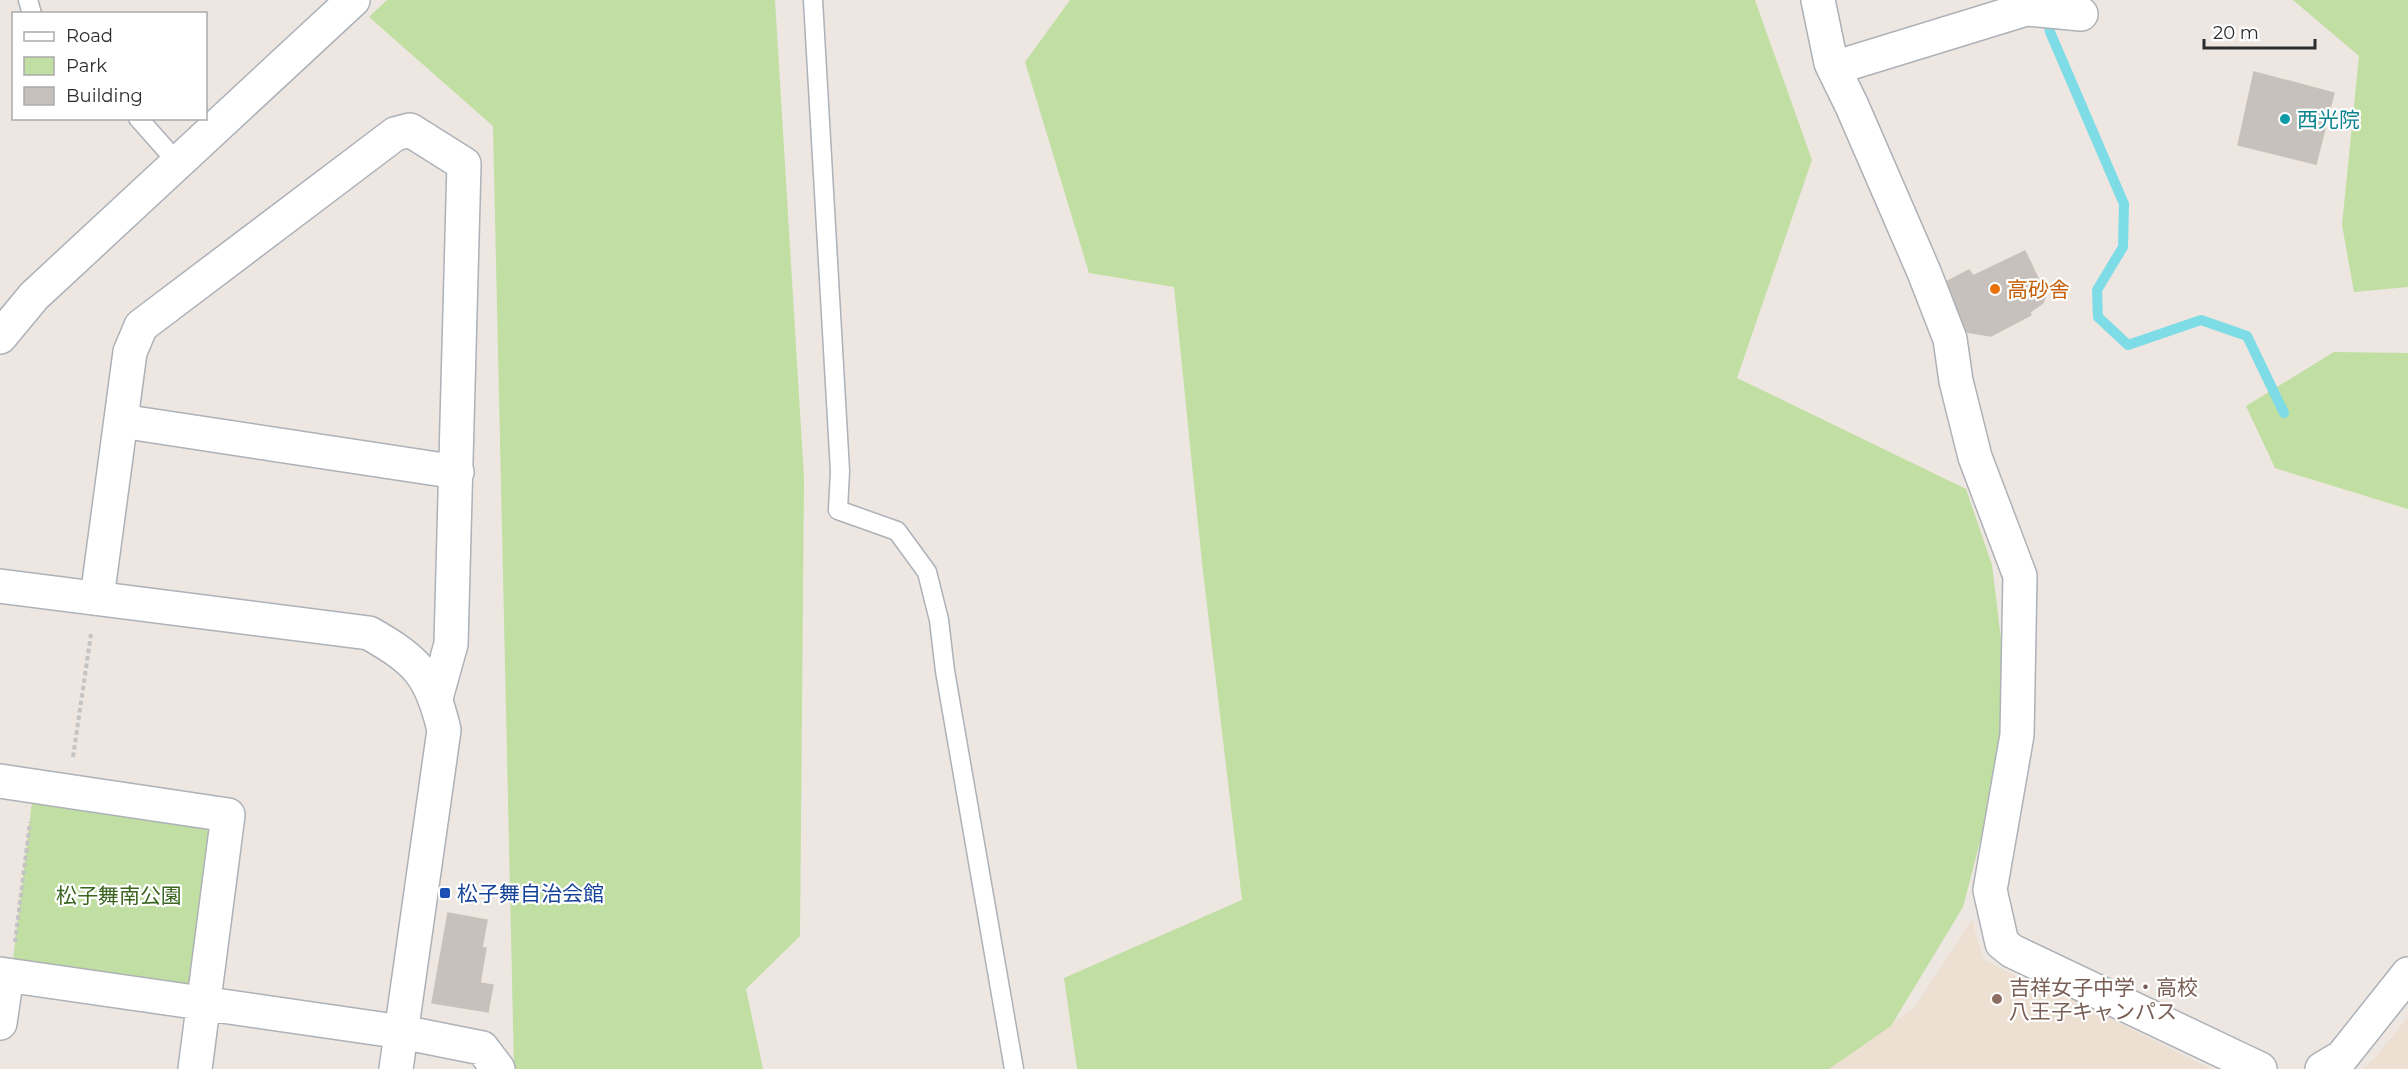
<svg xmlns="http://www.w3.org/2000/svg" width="2408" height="1069" font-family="Montserrat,'Noto Sans JP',sans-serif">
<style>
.education{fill:#ede0d2}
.green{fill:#c1dfa2}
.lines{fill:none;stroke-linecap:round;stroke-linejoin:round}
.stream{stroke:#7ddce6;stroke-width:10}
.building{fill:#c6c1bc;stroke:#c9c1ba;stroke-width:1.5}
.lane-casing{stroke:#adb1b8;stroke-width:21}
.street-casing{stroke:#adb1b8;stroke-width:36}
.secondary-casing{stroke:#adb1b8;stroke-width:36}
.path{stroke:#c4c4c4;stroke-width:4;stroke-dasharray:4.5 3;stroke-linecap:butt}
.lane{stroke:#fff;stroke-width:18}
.street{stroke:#fff;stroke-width:33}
.secondary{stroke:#fff;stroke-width:33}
.culture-dot{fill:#0f9aa8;stroke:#fff;stroke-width:2}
.food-dot{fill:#e8710a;stroke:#fff;stroke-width:2}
.transit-dot{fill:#1a4fb4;stroke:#fff;stroke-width:2}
.education-dot{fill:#8d6e63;stroke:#fff;stroke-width:2}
.labels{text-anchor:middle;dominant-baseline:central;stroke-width:4.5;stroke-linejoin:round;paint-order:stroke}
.culture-label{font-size:21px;fill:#0d838f;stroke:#fff;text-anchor:start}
.food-label{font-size:21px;fill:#c56008;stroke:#fff;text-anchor:start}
.transit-label{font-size:21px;fill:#164399;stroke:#fff;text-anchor:start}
.park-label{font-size:21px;fill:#3b6621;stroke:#fff}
.education-label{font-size:21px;fill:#785e54;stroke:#fff;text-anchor:start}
</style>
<rect width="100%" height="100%" fill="#ede6e1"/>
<!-- education -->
<path class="education" d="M1972 920 1983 959 2014 975 2054 990 2211 1069H1826L1914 1008Z
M2408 1017V1069H2363L2375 1058Z"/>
<!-- green -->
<path class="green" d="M387 0H775L804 478 800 936 746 989 763 1069H514L493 126 369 17Z
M1070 0H1755L1812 160 1737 378 1966 489 1992 565 2011 722 1963 907 1891 1026 1829 1069H1077L1064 978 1242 900 1202 563 1174 287 1089 273 1025 62Z
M2293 0H2408V287L2354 292 2342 225 2359 56Z
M2334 352 2408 353V509L2275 468 2246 406Z
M34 785 228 815 205 1004 11 976Z"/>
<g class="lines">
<!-- stream -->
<path class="stream" d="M2047 16 2050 32 2124 204 2123 247 2097 290 2098 317 2128 345 2201 320 2247 336 2284 413"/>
</g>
<!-- building -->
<path class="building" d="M2254 72 2334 93 2316 164 2238 145Z
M2025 251 2046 295 2043 303 2030 312 2031 315 1991 336 1967 332 1944 283 1969 270 1973 276Z
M448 913 487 920 482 948H486L480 983 493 985 488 1012 432 1003Z"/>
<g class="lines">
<!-- lane casing -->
<g class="lane-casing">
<path id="lane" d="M28 0 32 14
M813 0 840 471 838 510 897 531 927 572 939 620 945 671 1014 1069
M138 118 177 162"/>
</g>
<!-- street casing -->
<g class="street-casing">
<path id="street" d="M1818 0 1831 63 1852 106 1924 272 1950 339 1956 381 1975 457 2020 576 2017 735 1990 890 2002 943 2012 951 2260 1069
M1834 68 2026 9 2081 14
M121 421 457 472
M97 598 130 352 141 326 395 134 410 130 464 164 451 644 436 698
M0 781 228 815 195 1069
M0 974 402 1032 482 1048 498 1069
M0 1023 7 975
M2322 1069 2342 1057 2408 974"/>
</g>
<!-- secondary casing -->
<g class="secondary-casing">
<path id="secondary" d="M0 337 34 296 353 0
M0 586 369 633C418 661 431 675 444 730L396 1069"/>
</g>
<!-- path -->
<path class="path" d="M73 757 91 634
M15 942 30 822"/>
<!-- lane -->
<use href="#lane" class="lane"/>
<!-- street -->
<use href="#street" class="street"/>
<!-- secondary -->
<use href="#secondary" class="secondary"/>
</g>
<!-- markers -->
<circle class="culture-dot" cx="2285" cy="119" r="6"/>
<circle class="food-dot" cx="1995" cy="289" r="6"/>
<rect class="transit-dot" x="439" y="887" width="12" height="12" rx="3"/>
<circle class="education-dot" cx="1997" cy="999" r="6"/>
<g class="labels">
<!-- culture labels -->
<g class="culture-label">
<text x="2297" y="119">西光院</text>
</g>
<!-- food labels -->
<g class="food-label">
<text x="2007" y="289">高砂舎</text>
</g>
<!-- transit labels -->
<g class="transit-label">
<text x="457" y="893">松子舞自治会館</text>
</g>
<!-- park labels -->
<g class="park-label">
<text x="119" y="895">松子舞南公園</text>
</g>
<!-- education labels -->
<g class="education-label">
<text x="2009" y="987">吉祥女子中学・高校<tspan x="2009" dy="24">八王子キャンパス</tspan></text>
</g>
</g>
<!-- legend -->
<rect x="12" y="12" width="195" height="108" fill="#ffffff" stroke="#ababab" stroke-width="1.5"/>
<rect x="24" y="32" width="30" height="9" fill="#ffffff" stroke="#ababab" stroke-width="1.5"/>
<text x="66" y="42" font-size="18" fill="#2d2d2d">Road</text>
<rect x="24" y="57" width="30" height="18" fill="#c1dfa2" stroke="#ababab" stroke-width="1.5"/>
<text x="66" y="72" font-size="18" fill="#2d2d2d">Park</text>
<rect x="24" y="87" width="30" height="18" fill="#c6c1bc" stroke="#ababab" stroke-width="1.5"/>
<text x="66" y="102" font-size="18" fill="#2d2d2d">Building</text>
<!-- scale -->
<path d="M2204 39v9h111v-9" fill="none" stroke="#2d2d2d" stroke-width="3"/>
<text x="2213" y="39" font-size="18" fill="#2d2d2d" stroke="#ffffff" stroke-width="4.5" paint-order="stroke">20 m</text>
</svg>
